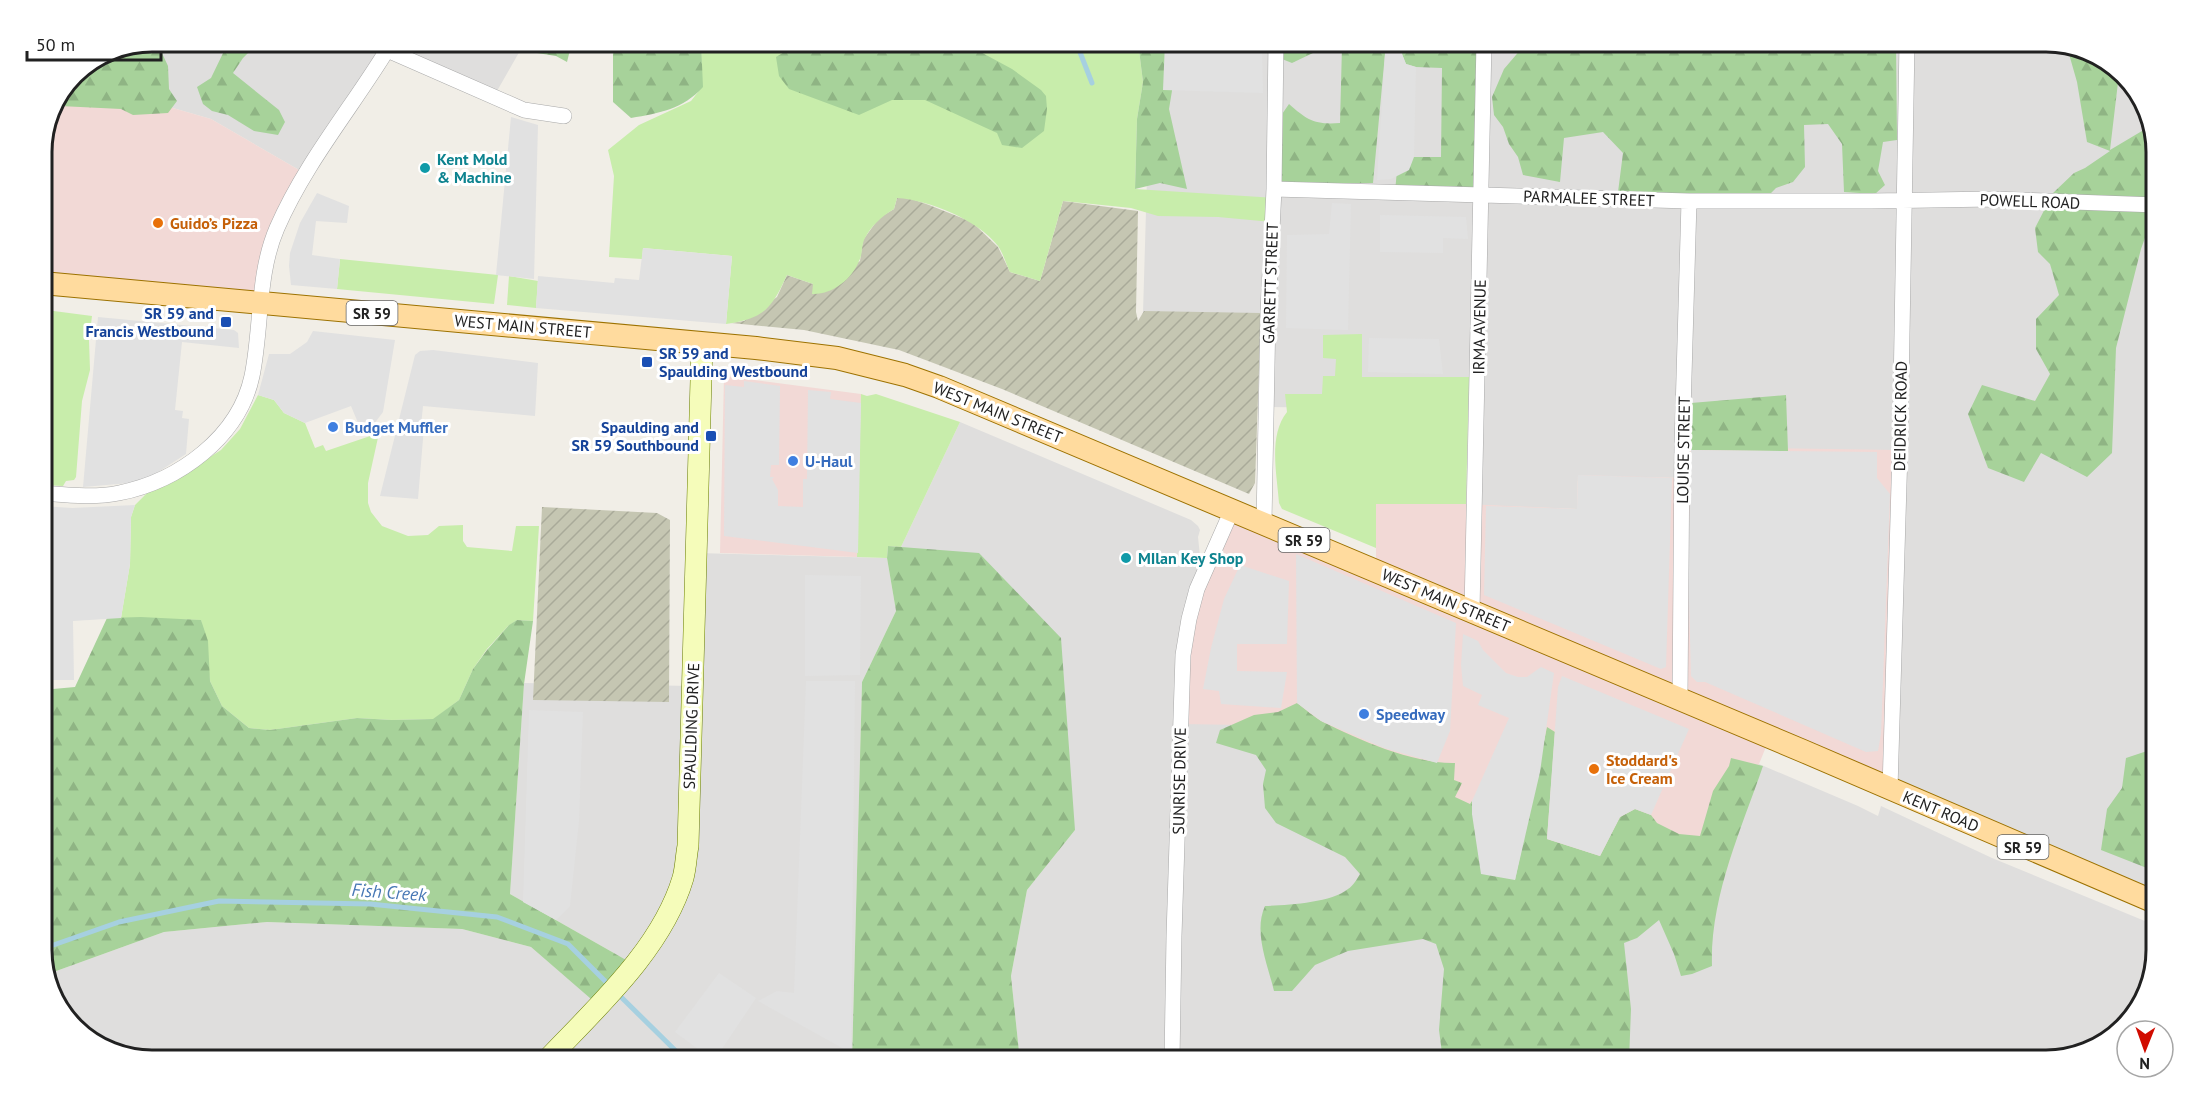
<svg xmlns="http://www.w3.org/2000/svg" width="2199" height="1103" font-family="'PT Sans',sans-serif">
<style>
.residential{fill:#dfdedd}
.commercial{fill:#f2d9d6}
.construction{fill:url(#construction-furrows)}
.grass{fill:#c8edab}
.forest{fill:url(#forest-firs)}
.parking{fill:#e1e1e1}
.lines{fill:none;stroke-linecap:round;stroke-linejoin:round}
.stream{stroke:#a6d0e0;stroke-width:5}
.street-casing{stroke:#a8a8a8;stroke-width:16}
.secondary-casing{stroke:#697e01;stroke-width:22}
.primary-casing{stroke:#9d7200;stroke-width:24}
.street{stroke:#fff;stroke-width:15}
.secondary{stroke:#f5fcba;stroke-width:21}
.primary{stroke:#ffdb9e;stroke-width:22}
.culture-dot{fill:#0f9aa8;stroke:#fff;stroke-width:2}
.food-dot{fill:#e8710a;stroke:#fff;stroke-width:2}
.transit-dot{fill:#1a4fb4;stroke:#fff;stroke-width:2}
.shop-dot{fill:#3f7fe0;stroke:#fff;stroke-width:2}
.labels{text-anchor:middle;dominant-baseline:central;stroke-width:6;stroke-linejoin:round;paint-order:stroke}
.shield{fill:#fff;stroke:#646464;stroke-width:1.5}
.shield-label{font-size:15px;font-weight:bold;fill:#212121}
.culture-label{font-size:16px;font-weight:bold;fill:#0d838f;stroke:#fff;text-anchor:start}
.street-label{font-size:16px;fill:#212121;stroke:#fff}
.food-label{font-size:16px;font-weight:bold;fill:#c56008;stroke:#fff;text-anchor:start}
.transit-label{font-size:16px;font-weight:bold;fill:#164399;stroke:#fff;text-anchor:end}
.shop-label{font-size:16px;font-weight:bold;fill:#366cbe;stroke:#fff;text-anchor:start}
.water-label{font-size:18px;font-style:italic;fill:#4878b5;stroke:#fff}
.rim{fill:none;stroke:#212121;stroke-width:3}
</style>
<defs>
<pattern id="construction-furrows" width="10" height="10" patternUnits="userSpaceOnUse" patternTransform="scale(1.5)"><rect width="10" height="10" fill="#c5c6b2"/><path d="M-1 1l2-2M0 10L10 0M9 11l2-2" fill="none" stroke="#a9aa99"/></pattern>
<pattern id="forest-firs" width="22" height="20" patternUnits="userSpaceOnUse" patternTransform="scale(1.5)"><rect width="22" height="20" fill="#a7d29a"/><path d="M5 1l3.5 6h-7zM16 11l3.5 6h-7z" fill="#8fb484"/></pattern>
</defs>
<rect width="100%" height="100%" fill="#f1eee7"/>
<!-- residential -->
<path class="residential" d="M152 42H525L493 98 387 50 306 174 211 119 159 104 75 74 110 50Z
M1151 42H2047L2095 53 2138 91 2157 145V903L1890 789 1682 478 1578 476 1577 509 1475 505 1477 410 1267 407V313H1143Z
M960 422 1191 520 1198 526 1200 530 1198 537 1202 575 1295 726 1711 920 1759 764 1858 806 1878 816 1881 806 1992 858 2157 926V951L2146 999 2108 1043 2047 1061H1020L1011 976 1027 890 1075 830 901 547Z
M696 553 887 558 896 611 862 682 852 1061H152L104 1050 61 1012 48 974 164 932 267 922 462 929 531 947 599 1005 635 965 510 894 524 683 692 686Z"/>
<!-- commercial -->
<path class="commercial" d="M63 100 159 104 211 119 306 174 290 202 260 303 42 283V145Z
M724 376 861 394 857 557 720 553Z
M1682 447 1900 450 1890 789 1770 737 1759 764 1711 921 1295 726 1180 724 1185 636 1232 510 1376 570V504H1466L1577 509 1578 475 1682 478Z"/>
<!-- construction -->
<path class="construction" d="M897 198H909L929 205 972 222 998 247 1010 272 1040 281 1063 201 1138 211 1136 312 1138 321 1144 311 1261 313 1255 483 1249 494 1002 389 899 350 804 330 731 323 744 321 777 297 787 275 813 284V294L860 261 863 240 879 218 894 209Z
M542 507 657 513 670 520 669 702 533 700Z"/>
<!-- grass -->
<path class="grass" d="M701 42H1138L1143 82 1137 119 1135 189 1274 198 1272 222 1218 217 1158 216 1131 208 1063 201 1040 281 1010 272C1006 264 1003 253 998 246 978 220 929 200 897 198L894 209C881 217 872 225 865 238 861 245 863 254 859 261 852 279 832 295 812 294L813 284 787 275C771 310 764 318 726 324L732 256 643 248 642 259 609 257 614 176 608 150 639 125 691 101 702 87Z
M340 259 498 275 494 304 337 289Z
M509 276 538 281 536 308 507 305Z
M46 310 92 316 89 340 90 370 82 401 76 477 74 480 66 481 63 486 42 485V340Z
M1362 334V377H1469L1466 504H1376V548L1282 509 1279 503C1277 474 1268 436 1287 412L1285 394H1322L1323 376H1335L1336 359 1323 358V335Z
M861 394 867 396 876 394 960 422 901 547 888 546 887 558 857 557Z
M258 395 274 400 284 413 305 423 315 448 323 445 326 451 379 433 368 483V503L371 512 382 526 408 536 428 535 439 526 463 525V541L467 547 512 551 516 526H539L533 621 517 620 508 626 487 649 473 669 459 700 434 719 392 720 357 718 270 730 249 728 222 706 210 681 201 620 121 618 130 564 131 517 135 505 148 492 169 483 221 450 240 429Z"/>
<!-- forest -->
<path class="forest" d="M226 42H250L252 49 243 58 233 73 279 110 285 122 278 135 254 131 228 115 212 111 203 104 197 87 211 78 225 49Z
M506 42H572L567 62 556 56 537 53Z
M613 42H701L703 87C683 109 660 113 631 118L613 102Z
M826 42H962L1012 69 1041 90 1046 96 1047 109 1044 131 1022 148 1002 145 997 133 925 100H892L859 115 789 89 779 76 776 57 786 51Z
M1138 42H1180L1169 109 1187 189 1160 183 1135 189 1137 119 1143 82Z
M1239 42H1336L1292 63Z
M1344 42H1383L1385 54 1373 183H1282L1280 117 1289 104C1307 120 1315 125 1340 123L1342 46Z
M1405 42H1479L1482 194 1395 192 1398 159 1407 150 1414 157H1441L1442 68 1416 67 1406 64 1402 54Z
M1527 42H1896L1897 140 1883 142 1878 171 1885 185 1875 194 1844 192 1842 144 1828 124 1804 125 1805 167 1793 182 1776 188 1769 195 1618 192 1623 153 1603 132 1564 138 1560 182 1523 175 1518 157 1509 144 1503 127 1494 115 1492 97 1504 69Z
M149 43 161 51 168 66 169 89 177 101 168 113 133 115 121 109 60 106 75 74 110 50Z
M2067 47 2095 53 2119 74 2110 150 2147 128 2152 133 2157 145V204L2141 249 2116 348 2112 453 2087 477 2041 453 2024 482 1988 468 1968 414 1982 385 2035 401 2050 374 2036 349V319L2059 295 2050 264 2038 252 2035 228 2053 193 2074 173 2085 168 2110 151 2087 142 2077 82Z
M1786 395 1788 451 1691 450V403Z
M888 546 979 553 1061 638 1075 830 1027 890 1011 976 1020 1061H852L862 682 896 611 887 558Z
M141 617 201 620 208 641 210 681 222 706 249 728 270 730 357 718 392 720 433 719 459 700 473 669 487 650 509 625 517 620 533 621 524 684 510 894 635 965 598 1005 531 947 462 929 267 922 164 932 48 974 42 958V690L75 687 107 618Z
M2156 657H2157V695L2150 680Z
M1297 703C1305 709 1314 717 1323 722 1359 740 1414 764 1455 763L1454 780 1462 783 1455 797 1470 804 1472 801V814L1515 880 1547 727 1555 732 1547 839 1600 856 1620 817 1635 809 1651 815 1657 823 1679 834 1700 836 1713 791 1729 766 1731 758 1763 766C1741 830 1710 897 1712 966L1692 974 1681 976 1674 954 1659 920 1637 938 1624 943 1631 1009 1629 1061H1443L1439 1030 1444 969 1436 944 1423 939 1348 951 1315 965 1292 991H1274C1268 965 1253 932 1265 906 1287 905 1331 903 1348 889 1353 886 1357 879 1360 874L1345 857 1276 823 1265 808 1263 784 1266 770 1256 755 1216 743 1220 730 1254 715 1278 712Z
M2157 736V872L2101 850 2107 809 2122 788 2126 758 2153 749Z"/>
<!-- parking -->
<path class="parking" d="M1165 42H1235V50H1262L1263 93 1163 90Z
M1385 54H1402L1406 64 1416 67 1414 157 1409 170 1391 179 1377 180Z
M511 117 538 125 534 279 496 275Z
M317 193 349 206 347 223 316 221 312 255 340 259 337 289 291 285 289 266 290 253 300 223Z
M1332 203 1351 204 1348 330 1286 328 1287 235 1329 234Z
M1380 215 1466 217 1468 239 1443 238V253L1380 252Z
M643 248 732 256 726 324 536 308 538 276 614 283 615 278 639 280Z
M98 317 234 330 238 333 239 348 182 342 175 410 183 411 182 418 189 419 186 454 152 476 130 483 83 487Z
M313 331 395 340 383 412 371 428 361 430 351 406 305 423 284 413 274 400 258 395 269 354H290L307 342Z
M1369 338 1439 339 1443 374 1368 372Z
M433 350 538 363 535 416 423 406 421 426 424 427 418 499 380 496 415 355 420 351Z
M744 381 780 386 779 465H771L770 477H774L772 479 778 490V506L803 507V479H807L808 390 831 392 830 399 861 403 858 553 724 536 725 385 744 387Z
M1691 450 1877 452V478L1890 494 1881 734 1878 751 1866 752 1705 682H1697L1691 676 1688 563Z
M1578 475 1672 478 1666 667 1661 669 1484 595 1486 506 1577 509Z
M135 505 131 517 130 564 121 618 73 621 74 680H42V506L72 508Z
M1296 554 1456 623 1450 731 1437 763 1384 748 1321 721 1297 703Z
M1240 565 1289 581 1287 644H1237V671L1287 672 1281 708 1221 704 1219 691 1203 689 1211 648 1224 599Z
M805 575 861 576 860 675 805 676Z
M1463 634 1478 641 1483 650 1506 673 1518 677H1527L1541 667 1554 673 1540 772 1515 880 1481 874 1472 814V801L1509 718 1478 705 1482 695 1463 686 1461 665Z
M1562 676 1689 729 1651 815 1635 809 1620 817 1600 856 1547 839 1558 687Z
M806 681H855L851 1053 758 1001 777 991 794 993Z
M529 710 583 712 579 821 570 906 556 920 523 902Z
M719 973 756 998 714 1061 675 1032Z"/>
<g class="lines">
<!-- stream -->
<path class="stream" d="M1076 42 1092 83
M42 949 119 922 219 901 370 904 497 917 568 944 610 986
M617 993 686 1061"/>
<!-- street casing -->
<g class="street-casing">
<path id="street" d="M387 50 524 110 564 116
M1274 189 1689 201H1872L1992 199 2157 205
M42 493C68 495 94 498 119 493 179 481 239 437 252 376 262 327 257 274 277 228 306 161 355 104 392 42
M1264 523 1268 313 1274 189 1276 42
M1472 611 1484 42
M1680 699 1682 447 1689 201
M1890 789 1900 450 1907 42
M1172 1061 1174 936 1183 655 1189 619 1197 589 1232 510"/>
</g>
<!-- secondary casing -->
<g class="secondary-casing">
<path id="secondary" d="M546 1061C596 1008 662 949 683 878 686 867 686 856 688 846L702 344"/>
</g>
<!-- primary casing -->
<g class="primary-casing">
<path id="primary" d="M42 283 756 348 837 358 905 375 939 387 1803 751 2157 903"/>
</g>
<!-- street -->
<use href="#street" class="street"/>
<!-- secondary -->
<use href="#secondary" class="secondary"/>
<!-- primary -->
<use href="#primary" class="primary"/>
</g>
<!-- markers -->
<g class="culture-dot">
<circle cx="425" cy="168" r="6"/>
<circle cx="1126" cy="558" r="6"/>
</g>
<g class="food-dot">
<circle cx="158" cy="223" r="6"/>
<circle cx="1594" cy="769" r="6"/>
</g>
<g class="transit-dot">
<rect x="220" y="316" width="12" height="12" rx="3"/>
<rect x="641" y="356" width="12" height="12" rx="3"/>
<rect x="705" y="430" width="12" height="12" rx="3"/>
</g>
<g class="shop-dot">
<circle cx="333" cy="427" r="6"/>
<circle cx="793" cy="461" r="6"/>
<circle cx="1364" cy="714" r="6"/>
</g>
<g class="labels">
<!-- shield labels -->
<g class="shield">
<rect x="346.5" y="301" width="51" height="24" rx="4.5"/>
<rect x="1278.5" y="528" width="51" height="24" rx="4.5"/>
<rect x="1997.5" y="835" width="51" height="24" rx="4.5"/>
</g>
<g class="shield-label">
<text x="372" y="313">SR 59</text>
<text x="1304" y="540">SR 59</text>
<text x="2023" y="847">SR 59</text>
</g>
<!-- culture labels -->
<g class="culture-label">
<text x="437" y="159">Kent Mold<tspan x="437" dy="18">&amp; Machine</tspan></text>
<text x="1138" y="558">MIlan Key Shop</text>
</g>
<!-- street labels -->
<g class="street-label">
<text transform="translate(1589 198) rotate(2)">PARMALEE STREET</text>
<text transform="translate(2030 201) rotate(2)">POWELL ROAD</text>
<text transform="translate(1270 283) rotate(-88)">GARRETT STREET</text>
<text transform="translate(523 326) rotate(5)">WEST MAIN STREET</text>
<text transform="translate(1479 327) rotate(-89)">IRMA AVENUE</text>
<text transform="translate(998 412) rotate(22)">WEST MAIN STREET</text>
<text transform="translate(1900 416) rotate(-89)">DEIDRICK ROAD</text>
<text transform="translate(1683 450) rotate(-89)">LOUISE STREET</text>
<text transform="translate(1446 600) rotate(23)">WEST MAIN STREET</text>
<text transform="translate(691 726) rotate(-88)">SPAULDING DRIVE</text>
<text transform="translate(1179 781) rotate(-89)">SUNRISE DRIVE</text>
<text transform="translate(1941 811) rotate(23)">KENT ROAD</text>
</g>
<!-- food labels -->
<g class="food-label">
<text x="170" y="223">Guido’s Pizza</text>
<text x="1606" y="760">Stoddard's<tspan x="1606" dy="18">Ice Cream</tspan></text>
</g>
<!-- transit labels -->
<g class="transit-label">
<text x="214" y="313">SR 59 and<tspan x="214" dy="18">Francis Westbound</tspan></text>
<text x="659" y="353" text-anchor="start">SR 59 and<tspan x="659" dy="18">Spaulding Westbound</tspan></text>
<text x="699" y="427">Spaulding and<tspan x="699" dy="18">SR 59 Southbound</tspan></text>
</g>
<!-- shop labels -->
<g class="shop-label">
<text x="345" y="427">Budget Muffler</text>
<text x="805" y="461">U-Haul</text>
<text x="1376" y="714">Speedway</text>
</g>
<!-- water labels -->
<g class="water-label">
<text transform="translate(389 892) rotate(4)">Fish Creek</text>
</g>
</g>
<!-- crop -->
<path d="M0 0H2199V1103H0ZM152 52H2046A100 100 0 0 1 2146 152V950A100 100 0 0 1 2046 1050H152A100 100 0 0 1 52 950V152A100 100 0 0 1 152 52Z" fill="#fff" fill-rule="evenodd"/>
<path class="rim" d="M152 52H2046A100 100 0 0 1 2146 152V950A100 100 0 0 1 2046 1050H152A100 100 0 0 1 52 950V152A100 100 0 0 1 152 52Z"/>
<!-- north arrow -->
<g transform="translate(2145 1049) rotate(181)"><circle r="28" fill="#ffffff" stroke="#a6a6a6" stroke-width="1.5"/>
<path d="M0-4.5L10 22L0 15L-10 22Z" fill="#d10c00"/>
<text y="-9" font-size="16" font-weight="bold" text-anchor="middle" fill="#212121">N</text>
</g>
<!-- scale -->
<path d="M27 51v9h134v-9" fill="none" stroke="#212121" stroke-width="3"/>
<text x="36" y="51" font-size="18" fill="#212121" stroke="#ffffff" stroke-width="4.5" paint-order="stroke">50 m</text>
</svg>
